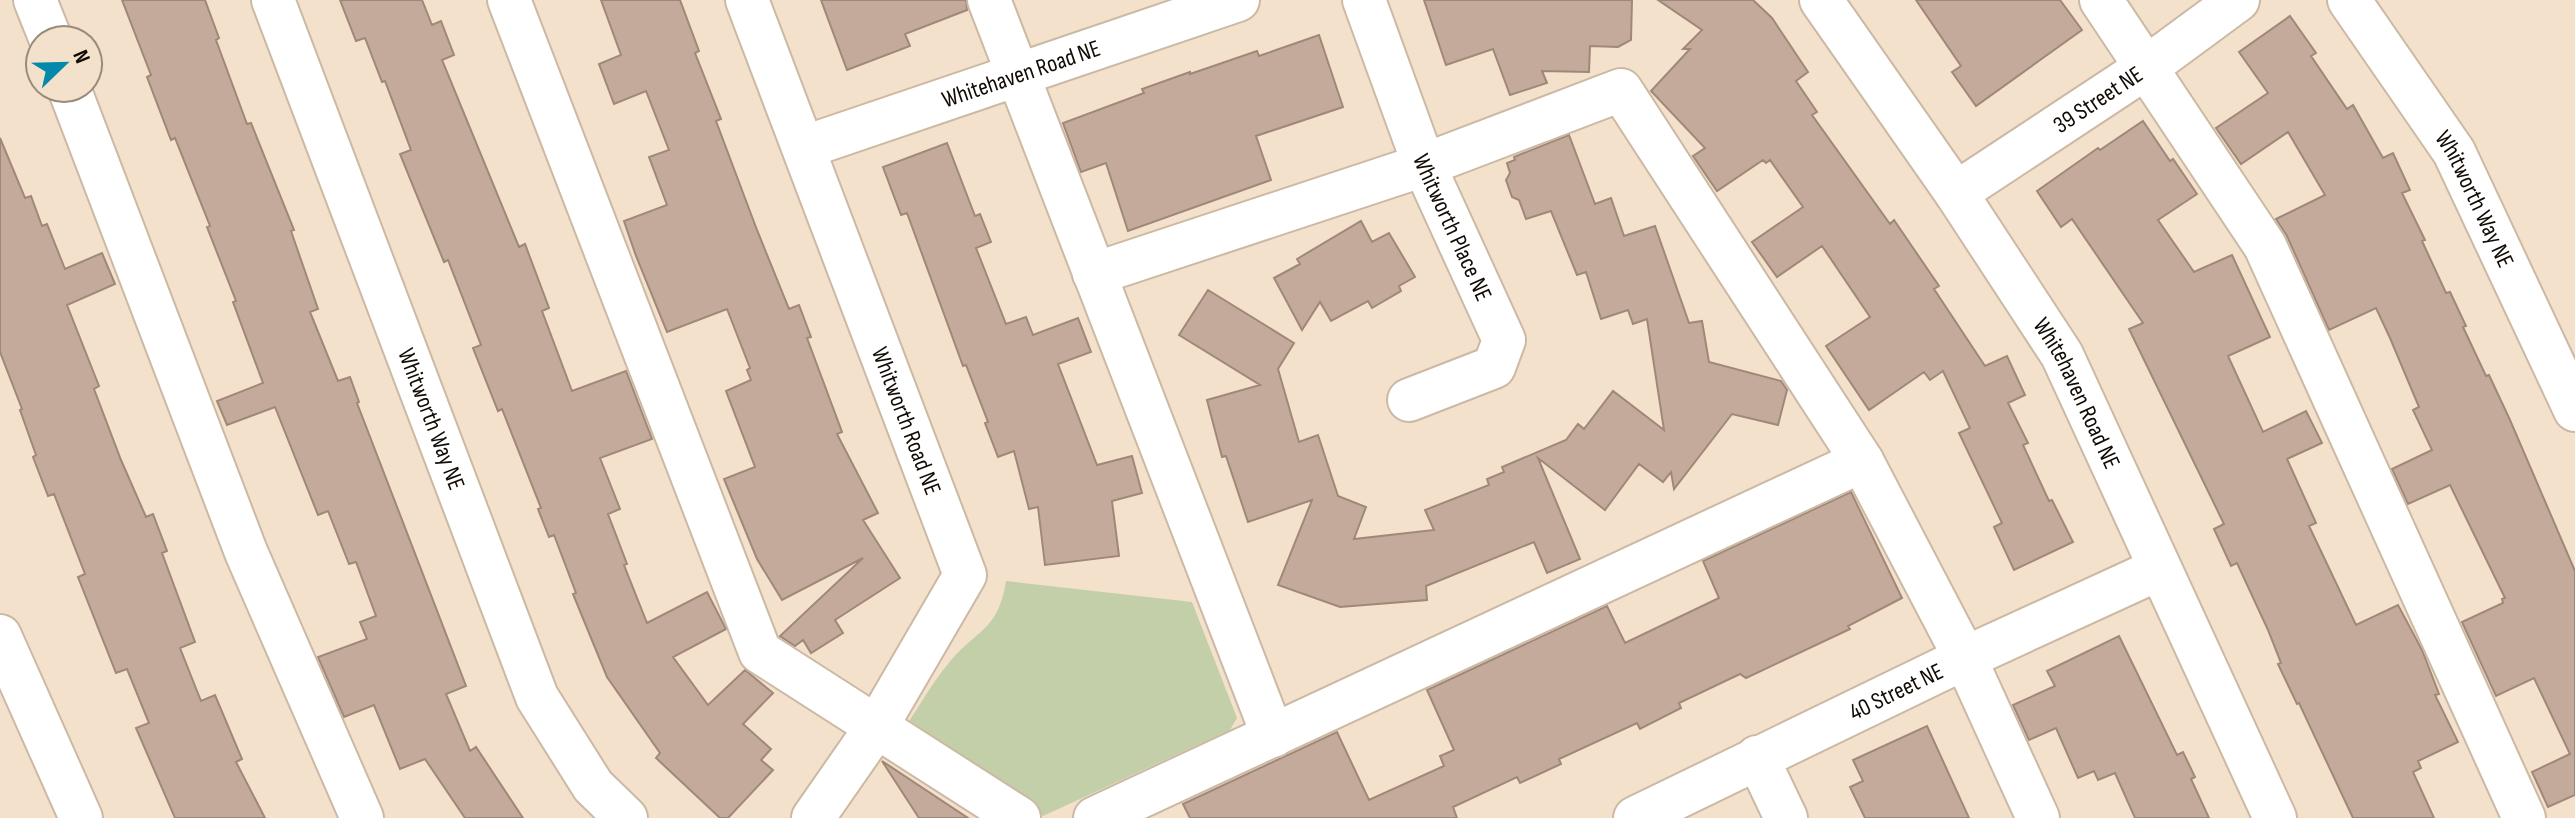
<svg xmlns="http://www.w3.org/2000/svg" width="2575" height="818" font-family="'Sofia Sans Condensed',sans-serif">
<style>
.green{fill:#c3cfa8}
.building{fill:#c4aa9b;stroke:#a08879;stroke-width:2}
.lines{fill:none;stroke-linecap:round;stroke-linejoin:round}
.minor-casing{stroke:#ccb9a4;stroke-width:46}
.minor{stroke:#fff;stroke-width:42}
.labels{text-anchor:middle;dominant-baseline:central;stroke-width:7;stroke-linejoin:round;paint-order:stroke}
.street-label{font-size:24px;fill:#110b04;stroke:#f4e1cb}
</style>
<rect width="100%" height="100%" fill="#f4e1cb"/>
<!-- green -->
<path class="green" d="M1006 581 1192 602 1237 718 1230 730 1043 816 906 726C920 705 932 683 948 664 976 629 998 632 1006 581Z"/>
<!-- building -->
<path class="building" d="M122 0H205L219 38 216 40 247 124 251 123 294 230 291 231 318 309 310 312 338 381 350 377 359 402 357 403 466 686 446 694 470 751 476 747 523 818H465L425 759 400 769 374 705 344 717 318 657 367 639 360 622 376 616 356 562 349 564 328 511 318 515 275 407 227 425 217 401 263 383 233 302 236 301 207 227 210 226 175 138 171 140 147 77 151 75Z
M340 0H422L432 25 441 21 454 55 442 60 519 247 525 244 549 308 542 311 572 391 626 371 652 439 600 458 620 509 608 514 627 564 624 565 647 623 707 592 726 629 673 657 708 705 745 670 773 693 743 724 771 749 761 760 773 770 728 818H720L656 758 660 753 607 677 573 594 576 593 554 535 549 537 538 509 541 508 502 409 498 411 473 348 481 345 448 260 444 262 400 154 411 150 385 81 382 82 365 38 356 41Z
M601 0H680L699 51 695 53 721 119 716 121 757 230 789 309 799 305 811 337 807 338 842 432 837 434 878 513 863 520 900 578 835 620 843 633 811 653 803 640 795 646 780 636 863 558 782 600 757 559 724 479 755 467 726 391 751 380 747 370 750 368 727 309 667 332 636 256 624 221 667 205 649 157 669 150 646 91 614 104 599 64 621 55Z
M821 0H966L967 10 905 34 910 46 847 70Z
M1424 0H1632L1631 40 1618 47 1590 46 1589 72 1542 71 1547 83 1510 95 1493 49 1446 65Z
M1658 0H1753L1772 18 1808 72 1796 81 1817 112 1812 115 1890 224 1894 220 1939 286 1934 289 1985 366 2007 356 2025 395 2008 403 2028 443 2023 445 2049 501 2052 500 2073 542 2014 570 1994 527 2002 523 1959 433 1970 428 1943 371 1930 380 1924 372 1869 410 1826 346 1870 317 1822 246 1777 277 1752 242 1803 207 1770 160 1766 163 1763 160 1717 191 1693 156 1705 148 1651 91 1690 49H1683L1702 30Z
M1916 0H2060L2082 30 1976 106 1952 72 1961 66Z
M2290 16 2316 53 2311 56 2347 109 2353 105 2383 158 2393 153 2410 190 2402 193 2425 240 2422 241 2446 293 2450 292 2466 326 2463 327 2486 376 2489 375 2510 420 2575 571V795L2548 807 2532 772 2570 754 2534 678 2496 696 2462 622 2503 603 2502 599 2505 598 2450 485 2408 504 2392 469 2432 450 2413 410 2419 407 2390 338 2376 308 2329 330 2287 236 2276 219 2325 195 2288 132 2241 164 2216 128 2268 93 2239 52Z
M1319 35 1343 107 1256 136 1271 180 1128 231 1106 163 1081 172 1063 123 1144 93 1142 89 1190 72V74L1257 51 1259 56Z
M2143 121 2170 161 2173 159 2197 194 2158 220 2194 272 2232 255 2270 337 2228 356 2263 432 2306 411 2322 443 2287 459 2316 523 2309 526 2356 625 2398 605 2422 650 2439 694 2435 695 2458 742 2418 761 2421 768 2413 772 2434 818H2353L2299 703 2297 704 2278 664 2281 663 2268 630 2237 563 2231 566 2214 529 2224 524 2129 329 2143 323 2072 219 2061 227 2037 191 2098 148 2100 150Z
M1569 135 1595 204 1611 198 1624 236 1655 226 1689 323 1702 321 1709 362 1781 381 1787 390 1778 425 1732 414 1674 489 1671 472 1663 482 1639 464 1605 510 1538 458 1580 559 1547 573 1534 542 1426 586 1427 600 1340 607 1278 585 1312 500 1248 522 1226 456 1222 457 1207 400 1260 385 1179 335 1208 290 1294 343 1278 369 1299 442 1318 435 1338 496 1366 507 1354 539 1434 530 1425 510 1489 485 1487 479 1504 472 1502 467 1566 440 1578 424 1584 429 1613 391 1664 430 1647 319 1633 324 1628 310 1601 319 1586 272 1577 275 1551 211 1526 219 1519 200 1512 197 1506 180 1510 173 1507 163 1515 160 1514 157Z
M0 138 25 198 31 196 42 226 47 224 65 269 102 253 115 284 67 305 99 386 94 389 121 460 146 517 153 514 167 551 162 553 195 642 180 648 201 701 215 695 242 759 236 762 265 818H175L136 728 149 723 127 669 116 673 78 577 85 574 54 494 48 496 33 457 36 455 20 410 22 409 0 352Z
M947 143 975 216 980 214 991 242 976 248 1006 324 1026 317 1033 335 1078 318 1091 352 1058 364 1097 465 1132 456 1142 493 1112 501 1119 556 1045 565 1038 507 1029 509 1014 451 998 457 985 423 988 422 966 365 963 366 907 213 901 215 883 167Z
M1361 221 1372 242 1389 233 1415 277 1399 286 1401 291 1372 308 1368 301 1331 321 1320 302 1302 330 1274 278 1300 264 1297 259Z
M1851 492 1902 598 1848 626 1850 629 1746 678 1740 674 1679 703 1681 708 1640 729 1637 723 1559 759 1561 764 1520 783 1517 777 1453 807 1457 818H1190L1183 804 1337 732 1369 800 1444 766 1440 756 1454 750 1427 690 1607 606 1625 643 1719 598 1703 561Z
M2119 636 2177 755 2183 752 2195 777 2191 779 2209 818H2135L2115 773 2098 780 2094 771 2078 778 2056 728 2029 740 2013 705 2055 686 2047 671Z
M1927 726 1969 818H1865L1850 787 1863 781 1853 760Z
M882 761 968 818H919Z"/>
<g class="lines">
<!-- minor casing -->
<g class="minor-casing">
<g id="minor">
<path d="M35 0 51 40"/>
<path id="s1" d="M273 0 537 697 593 786 626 818"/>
<path d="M509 0 760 652 1019 818"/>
<path id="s2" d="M747 0 965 575 877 726 813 818"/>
<path d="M989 0 1273 736"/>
<path id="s3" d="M1364 0 1424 165 1504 340 1494 367 1409 400"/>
<path id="s4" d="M1821 0 1956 193 2062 355 2275 818"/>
<path d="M2101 0 2265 246 2524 818"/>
<path id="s5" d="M2349 0 2454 152 2575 410"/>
<path d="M69 88 246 552 362 818"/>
<path id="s6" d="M805 147 1238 0"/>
<path id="s7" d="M1956 193 2147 67 2238 0"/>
<path d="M1094 274 1424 165 1621 90 1862 461 1095 818"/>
<path d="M1862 461 1965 658 2038 818"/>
<path d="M0 636 81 818"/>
<path d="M1757 757 1786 818"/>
<path id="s8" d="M1635 818 1965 658 2159 569"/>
</g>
</g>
<!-- minor -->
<use href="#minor" class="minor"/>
</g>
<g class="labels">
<!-- street labels -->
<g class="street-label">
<text stroke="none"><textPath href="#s6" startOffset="228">Whitehaven Road NE</textPath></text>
<text stroke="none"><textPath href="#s7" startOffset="170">39 Street NE</textPath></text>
<text stroke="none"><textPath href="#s5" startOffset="236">Whitworth Way NE</textPath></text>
<text stroke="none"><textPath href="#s3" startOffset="244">Whitworth Place NE</textPath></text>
<text stroke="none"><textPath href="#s4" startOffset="470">Whitehaven Road NE</textPath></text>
<text stroke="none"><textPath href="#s1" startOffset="448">Whitworth Way NE</textPath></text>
<text stroke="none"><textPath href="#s2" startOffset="450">Whitworth Road NE</textPath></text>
<text stroke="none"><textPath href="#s8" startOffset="290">40 Street NE</textPath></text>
</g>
</g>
<!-- north arrow -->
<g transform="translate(64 64) rotate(67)"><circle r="38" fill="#f4e1cb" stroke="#998b7b" stroke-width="2"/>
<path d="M0-6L14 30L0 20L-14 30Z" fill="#0489aa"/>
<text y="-12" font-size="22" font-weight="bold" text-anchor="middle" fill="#110b04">N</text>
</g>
</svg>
